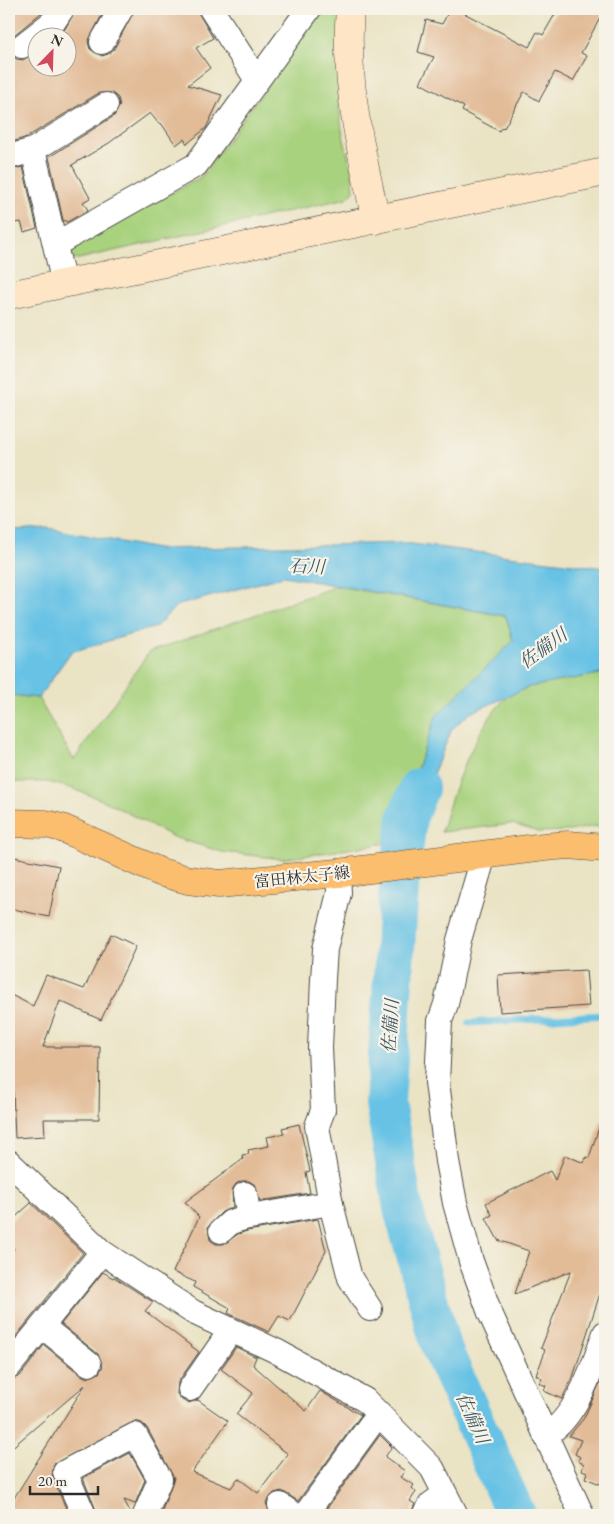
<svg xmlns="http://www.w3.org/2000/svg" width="614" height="1524" font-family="'EB Garamond','Noto Serif JP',serif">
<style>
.green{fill:#a8d27e;stroke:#6a7e54}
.water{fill:#67c2e5;stroke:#497688}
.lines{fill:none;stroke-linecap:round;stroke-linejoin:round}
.stream{stroke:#67c2e5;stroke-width:7}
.river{stroke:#67c2e5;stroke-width:40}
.building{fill:#e2bb97}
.street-casing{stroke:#484742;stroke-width:26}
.secondary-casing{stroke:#484742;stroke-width:29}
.primary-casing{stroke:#484742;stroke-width:29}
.street{stroke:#fff;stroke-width:24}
.secondary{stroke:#fde5c5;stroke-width:28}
.primary{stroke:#fbbd6e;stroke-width:28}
.labels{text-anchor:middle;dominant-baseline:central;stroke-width:4.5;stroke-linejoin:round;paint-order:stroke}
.street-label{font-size:16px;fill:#2b2b2b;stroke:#f7f3e8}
.water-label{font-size:18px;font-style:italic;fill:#3d5863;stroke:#f7f3e8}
</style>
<rect width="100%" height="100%" fill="#f7f3e8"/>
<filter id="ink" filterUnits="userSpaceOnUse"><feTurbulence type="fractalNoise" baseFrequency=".02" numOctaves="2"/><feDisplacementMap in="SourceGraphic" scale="10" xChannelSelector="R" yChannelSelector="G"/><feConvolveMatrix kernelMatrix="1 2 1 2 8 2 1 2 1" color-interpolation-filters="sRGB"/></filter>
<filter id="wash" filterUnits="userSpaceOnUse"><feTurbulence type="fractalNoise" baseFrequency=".0096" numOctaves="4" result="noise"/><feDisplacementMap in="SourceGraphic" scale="20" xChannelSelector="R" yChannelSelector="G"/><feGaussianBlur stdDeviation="1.12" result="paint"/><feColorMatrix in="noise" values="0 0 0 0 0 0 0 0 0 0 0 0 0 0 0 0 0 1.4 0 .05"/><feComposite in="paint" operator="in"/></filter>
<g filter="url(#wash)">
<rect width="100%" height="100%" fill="#eae3c4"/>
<!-- green -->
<path class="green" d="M323 9H341C340 49 336 90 342 130 346 151 353 169 354 191L347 198 74 260 69 250 201 177Z
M337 586 506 616 513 641 433 726 399 818 400 841 283 859 222 852 173 837 107 802 71 788 48 782H9V695L38 698 74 760 149 652Z
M605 673V830L595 826 570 831 539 832 512 824 441 832C445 823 446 812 450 803 459 773 487 707 515 691 534 681 582 677 605 673Z"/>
<!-- water -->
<path class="water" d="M48 528 157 549 404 543 605 568V673L529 687 470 713 452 729 414 819 410 839 400 841 399 819 436 716 513 641 506 616 284 576 176 606 156 627 71 652 38 698 9 695V530Z"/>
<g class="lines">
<!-- stream -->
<path class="stream" d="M469 1023 605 1015"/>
<!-- river -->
<path class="river" d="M419 788 407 818 399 886 385 1103 403 1208 441 1347 516 1515"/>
</g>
<g id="blocks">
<!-- building -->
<path class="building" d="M9 9H46L14 35 9 44Z
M76 9H105L88 42 90 49 102 56 108 54 114 49 135 9H196L213 38 196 48 210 68 188 85 222 95 206 128 187 144 184 139 176 145 161 123 159 124 150 113 109 143 72 165 90 198 83 202 88 210 67 222 63 220 49 157 114 116 120 105 118 98 112 93H99L27 137 9 143V49L16 59 23 60 38 51V68H68V38H55L65 29Z
M450 9H456L529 47 537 32 543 35 558 9H605L581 53 587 56 573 81 555 72 539 101 524 92 504 128 502 127 499 131 462 111 464 107 420 83 434 57 418 52 426 20 442 24Z
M23 167 37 228 24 232 21 222 9 224V170Z
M9 856 59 866 49 917 9 908Z
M111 934 136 946 101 1020 60 1001 43 1047H100L99 1119H44L45 1136 15 1138 9 994 33 1006 46 975 84 989Z
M586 970 589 1006 500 1012 498 975Z
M601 1121H605V1278L573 1377 562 1399 544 1391 546 1386 539 1383 542 1378 536 1375 544 1355 543 1354 545 1350 541 1348 571 1271 515 1294 529 1251 498 1240 486 1218 492 1215 486 1203 550 1171 555 1180 565 1155 584 1163 586 1157 589 1158Z
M299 1124 310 1171 306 1172 310 1193 260 1201 255 1185 249 1181H242L236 1184 232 1190 233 1207 222 1212 208 1227 210 1240 216 1244H223L238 1234 247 1231 318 1219 326 1251 290 1321 279 1316 269 1332 228 1313 230 1308 193 1287 195 1282 173 1272 199 1217 185 1202 243 1159 242 1155 249 1154 248 1150 269 1146 267 1137 284 1134 282 1128Z
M31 1203 83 1253 9 1345V1254L14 1249 9 1242V1223Z
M103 1272 113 1278 114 1277 153 1302 145 1311 199 1352 178 1382 177 1394 182 1400 188 1403 198 1400 228 1421 192 1472 231 1488 238 1478 258 1493 288 1454 236 1414 253 1393 221 1369 236 1347 256 1357 253 1365 306 1411 320 1391 361 1415 298 1501 282 1491 274 1493 266 1503 271 1515H167L161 1513 174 1478 147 1428 142 1423 135 1421 54 1464 52 1477 69 1515H23L9 1506 85 1385 9 1450V1380L20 1376 44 1345 81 1375 87 1378 99 1373 103 1366 98 1354 61 1324Z
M605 1372V1486L585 1478 587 1472 582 1470 584 1464 578 1461 580 1457 575 1454 581 1440 569 1436 584 1418Z
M380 1435 392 1447 385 1457 405 1471 400 1477 414 1485 412 1488 416 1492 410 1501 415 1504 410 1515H322Z
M130 1453 145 1480 135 1504 124 1500 132 1515H98L83 1478Z"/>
</g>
</g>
<g filter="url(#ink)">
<use href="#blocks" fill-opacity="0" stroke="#484742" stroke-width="1"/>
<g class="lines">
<!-- street casing -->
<g class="street-casing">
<path id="street" d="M211 9 257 80
M102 42 121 9
M22 46 54 21 62 9
M33 150 64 284
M9 157 33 150 106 105
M56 244 196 165 309 9
M484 855 459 940 446 1004 440 1021 437 1082 447 1161 455 1203 471 1261 490 1313 582 1515
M338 873 339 893 325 949 323 979 320 1048 323 1110 317 1126 331 1204 350 1278 370 1309
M9 1162 102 1252 193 1312 276 1351 365 1400 432 1468 456 1515
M245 1194 249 1217
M221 1231 231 1222 244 1218 331 1203
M42 1326 89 1364
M9 1367 102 1252
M190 1389 231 1330
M545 1435C576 1420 594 1364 605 1333
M280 1505 294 1515
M84 1515 65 1472 135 1435 160 1479 145 1515
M305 1515 379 1413
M424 1515 431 1504 445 1494"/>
</g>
<!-- secondary casing -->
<g class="secondary-casing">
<path id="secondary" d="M350 9C344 80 361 151 376 220
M9 295 605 172"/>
</g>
<!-- primary casing -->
<g class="primary-casing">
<path id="primary" d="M9 823 46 824 62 828 160 872 188 880 219 884 338 873 544 847 568 845 605 848"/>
</g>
<!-- street -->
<use href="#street" class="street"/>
<!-- secondary -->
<use href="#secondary" class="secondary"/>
<!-- primary -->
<use href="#primary" class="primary"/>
</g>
</g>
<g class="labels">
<!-- street labels -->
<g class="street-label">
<text transform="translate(302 877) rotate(-6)">富田林太子線</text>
</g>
<!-- water labels -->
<g class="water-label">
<text transform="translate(307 566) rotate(2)">石川</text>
<text transform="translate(543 648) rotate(-36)">佐備川</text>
<text transform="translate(390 1026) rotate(-86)">佐備川</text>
<text transform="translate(473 1418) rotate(66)">佐備川</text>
</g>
</g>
<!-- margin -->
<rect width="614" height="1524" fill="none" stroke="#f7f3e8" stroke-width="30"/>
<!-- north arrow -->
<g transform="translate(52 52) rotate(23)"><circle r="24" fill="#f7f3e8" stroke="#a5a39c"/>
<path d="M0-4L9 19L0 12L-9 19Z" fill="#d1495b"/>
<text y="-8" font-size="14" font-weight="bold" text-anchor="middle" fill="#2b2b2b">N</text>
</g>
<!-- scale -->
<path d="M30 1486v8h68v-8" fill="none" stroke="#2b2b2b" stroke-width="2.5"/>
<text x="38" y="1486" font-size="15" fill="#2b2b2b" stroke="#f7f3e8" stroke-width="4" paint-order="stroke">20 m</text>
</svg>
